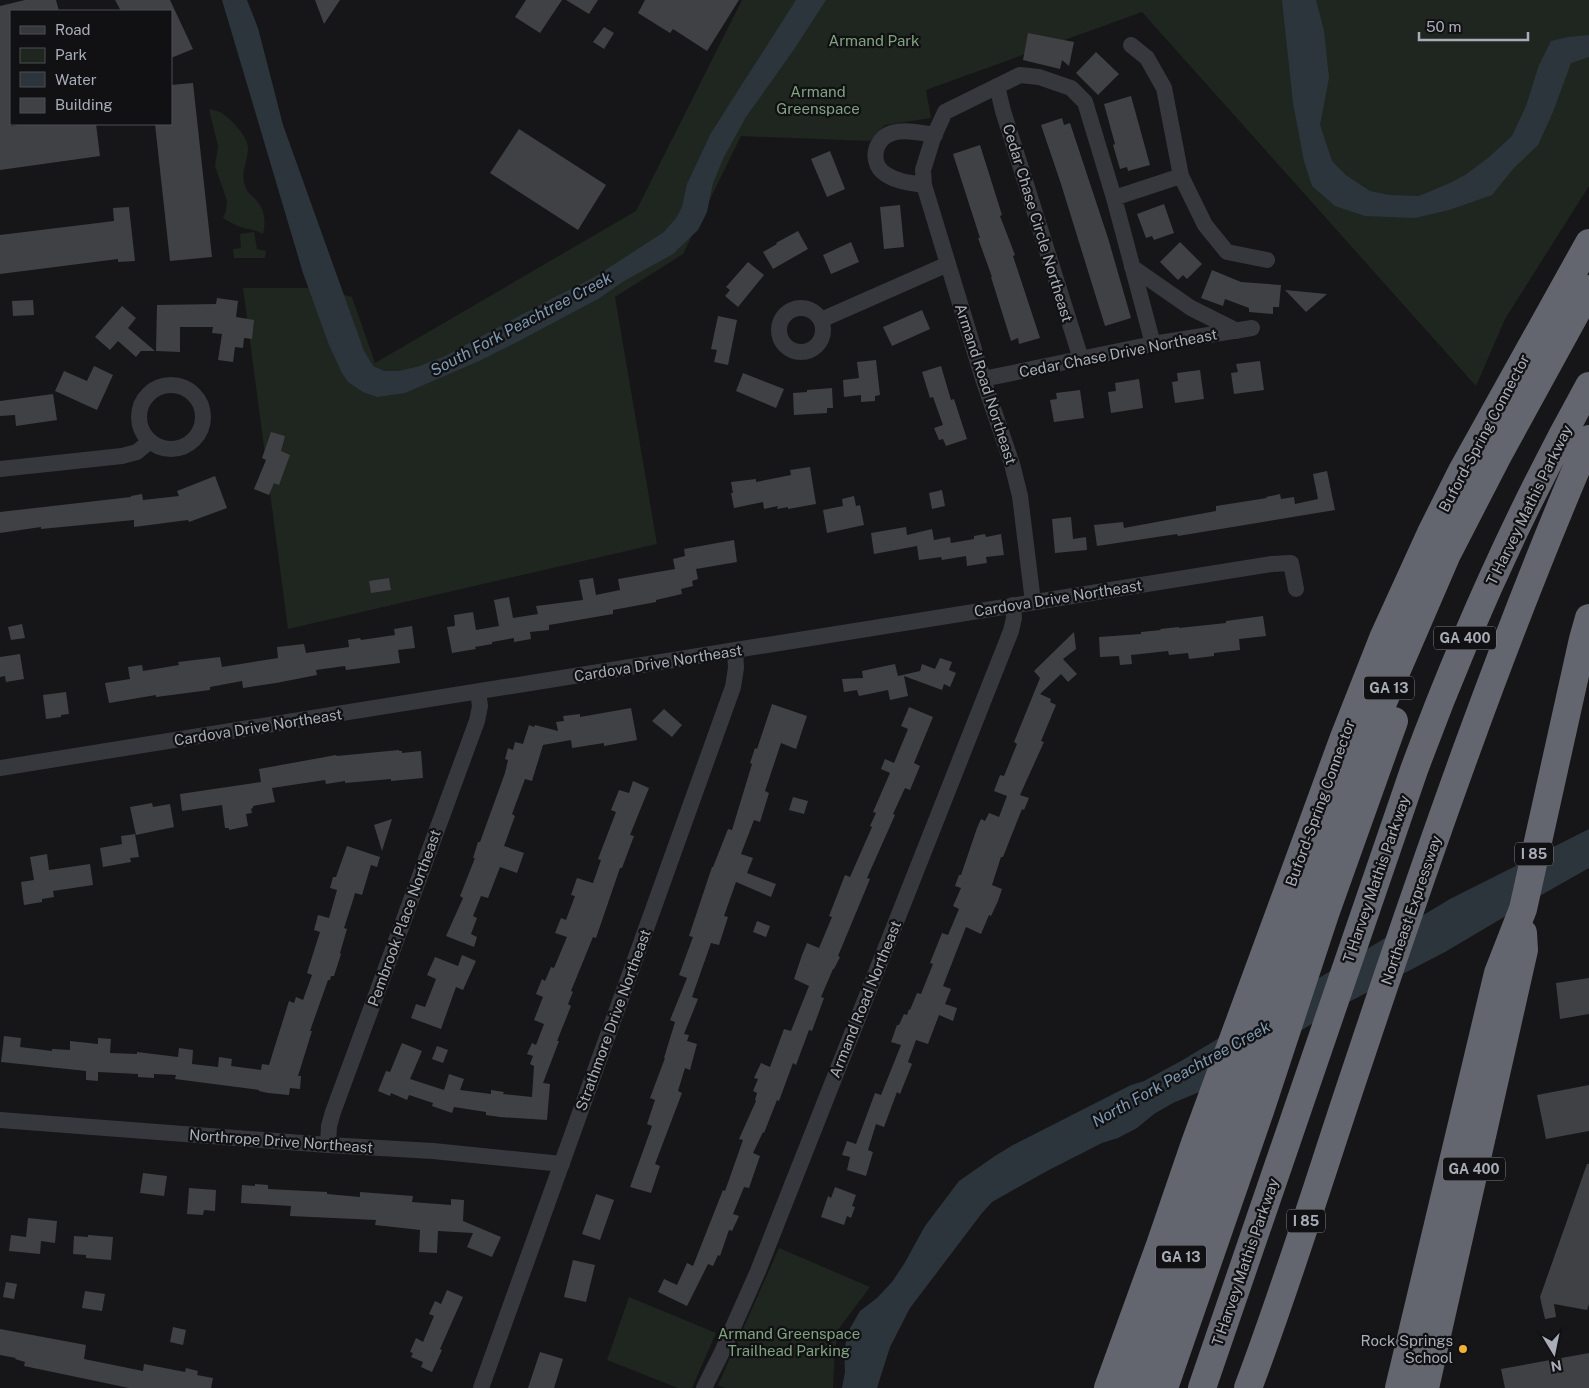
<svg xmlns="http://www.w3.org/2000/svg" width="1589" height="1388" font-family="'Public Sans',sans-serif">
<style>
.green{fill:#1e261f}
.water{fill:#2c353c}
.building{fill:#404145}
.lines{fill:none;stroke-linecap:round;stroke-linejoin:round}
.street{stroke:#37383d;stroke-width:16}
.highway{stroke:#63666e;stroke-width:28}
.poi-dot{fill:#f2b134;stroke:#111113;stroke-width:2}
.labels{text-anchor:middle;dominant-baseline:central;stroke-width:4.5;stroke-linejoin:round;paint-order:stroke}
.shield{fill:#111113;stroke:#7b7e86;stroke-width:1}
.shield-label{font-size:14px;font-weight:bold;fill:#a8adb8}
.park-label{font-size:15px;fill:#7fa381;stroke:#111113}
.street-label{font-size:15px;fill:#a8adb8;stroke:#111113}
.poi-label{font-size:15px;fill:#a8adb8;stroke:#111113;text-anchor:end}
.water-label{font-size:16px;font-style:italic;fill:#7f9bb3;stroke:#111113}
</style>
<rect width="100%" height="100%" fill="#161618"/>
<!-- green -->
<path class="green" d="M742 0H1589V186L1505 319 1476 386 1142 12 926 90 931 118 885 125 870 141 741 136 683 254 615 297 657 544 288 629 243 288H321L352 297 375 363 636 211Z
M209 109C213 110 217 111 220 112 230 118 248 136 248 148 248 161 240 172 245 186 247 193 253 196 257 201 265 210 266 223 263 234 255 229 247 230 238 226 233 224 228 221 223 218L226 211 227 201 215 166 218 146Z
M254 232 257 249 266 251 265 258H234L233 249 241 248 240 234Z
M779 1248 870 1287 840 1327 835 1348 833 1388H725L718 1385Z
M629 1297 716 1333 692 1388H678L607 1360Z"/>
<!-- water -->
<path class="water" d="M222 0H247L258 28 283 125 364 351 373 366 384 371H399L420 366 445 356 551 299 593 278 664 232 676 218 682 207 687 184 711 133 796 0H826L795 48 746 117 724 157 713 183 707 212 698 230 673 254 624 281 598 299 517 342 479 361 405 393 377 397 363 392 348 382 342 373 329 345 303 273Z
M1282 0H1316L1324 31 1329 78 1320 125 1332 161 1347 176 1370 191 1389 195 1419 196 1450 183 1465 175 1488 158 1512 136 1526 106 1539 65 1551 41 1568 37 1589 35V57L1571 63 1553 112 1538 145 1513 169 1492 195 1449 210 1415 218 1365 216 1335 206 1312 186 1304 161 1293 103Z
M1589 829V868L1543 894 1445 952 1343 1005 1226 1076 1197 1093 1173 1103 1154 1114 1137 1128 1118 1138 1102 1143 1047 1171 992 1202 982 1213 910 1308 890 1347 877 1388H842L845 1372 844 1351 849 1330 860 1311 877 1298 892 1282 904 1264 925 1226 959 1181 995 1156 1013 1145 1131 1085 1144 1081 1181 1061 1450 899Z"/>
<!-- building -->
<path class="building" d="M25 0H56L59 11H11V126L26 124H96L100 156 0 170V6Z
M115 0H170L193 49 171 58V11H121Z
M315 0H340L324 24Z
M526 0H562L540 33 515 17Z
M566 0H598L589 14Z
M645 0H739L707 51 673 29 670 33 638 13Z
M604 27 614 33 604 49 593 42Z
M1028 33 1074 42 1069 66 1062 60 1060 69 1023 60Z
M1096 52 1119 74 1098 95 1076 73Z
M193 83 212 257 170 261 155 124H171V85Z
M1131 96 1150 165 1128 171 1127 167 1120 169 1113 145 1115 144 1104 104Z
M1062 118 1064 125 1070 123 1108 238 1131 318 1105 326 1061 184 1041 125Z
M519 129 606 185 578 230 490 173Z
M980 145 1002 215 1000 216 1015 255 1013 256 1040 338 1019 344 1018 338 1011 341 991 277H992L978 238H980L953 154Z
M830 151 845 189 827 197 811 159Z
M1164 204 1174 233 1154 240 1152 236 1146 238 1137 214Z
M900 205 904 247 884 249 880 207Z
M129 207 135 261 118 262V259L0 274V235L114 221 113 208Z
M798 231 808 249 773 269 763 252 777 244 776 243Z
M851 242 859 262 831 274 823 255Z
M1180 242 1202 264 1187 279 1183 275 1178 280 1160 262Z
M748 262 764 275 738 307 725 296 730 290 726 287Z
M1212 270 1241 282 1281 285 1279 307H1273V314L1249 312V308L1225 299 1223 306 1201 298Z
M1285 290 1327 294 1306 312Z
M217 298 238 301 236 317 254 320 252 339 244 338 243 348 235 347 233 362 218 360 222 334 212 333 213 327H180V352L156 351 157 305 216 304Z
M33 300 34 315 13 316 12 301Z
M122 306 136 318 128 328 155 351H141L136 357 118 341 110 350 95 337Z
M922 310 930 329 892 346 883 327Z
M718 316 737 320 728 365 714 362 717 350 711 349Z
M876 360 880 395 875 396V401L861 402V395L844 397 843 380 859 378 857 362Z
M1260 361 1264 390 1234 394 1231 373 1238 372 1236 364Z
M94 366 113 375 97 410 55 391 64 371 87 381Z
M941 366 951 400 954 399 967 439 946 446 943 439 939 440 934 428 943 425 933 397 930 398 922 372Z
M1200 370 1204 399 1175 403 1172 382 1178 381 1177 373Z
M743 373 784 389 776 408 736 391Z
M1139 379 1143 408 1111 413 1108 392 1116 391 1115 383Z
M832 388 833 408H827V413L794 415 793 393 807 392V390Z
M1080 390 1084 418 1054 422 1050 400 1057 399 1056 393Z
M53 394 57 420 16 426 15 415 0 416V401Z
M271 432 285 436 281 451 290 455 279 485 274 483 269 495 254 489 266 460 262 458Z
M810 467 816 504 788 509V507L777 509 778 506 764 509 763 502 734 508 731 493H733L731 482 756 479V482L791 475 790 470Z
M1327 471 1335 510 1178 536 1177 534 1097 546 1094 525 1123 522 1124 528 1216 511V506L1267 498 1266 497 1280 494 1281 499 1294 497 1295 504 1318 499 1313 474Z
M215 476 227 508 189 522 188 520 134 527V520L41 529V527L0 533V512L131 497V496L142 494 143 500 179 496 177 491Z
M942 490 945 506 932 509 929 493Z
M854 496 856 506 860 505 864 525 827 533 823 510 843 506 842 499Z
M1071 517 1073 539 1086 537 1087 550 1055 553 1052 519Z
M906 527 907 535 932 529 934 540 950 537 951 543 974 539V536L985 534 986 537 1001 534 1004 555 986 557 987 563 967 566 966 556 942 560 941 557 919 560 917 546 874 554 871 533Z
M734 540 737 562 696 569 698 579 692 581 693 586 681 589 682 594 656 600V602L613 610V614L549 625V630L530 632 531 639 514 642V638L492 642V644L475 647 476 649 452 653 447 627 455 626 454 615 473 612 476 630 499 626 494 600 509 597 513 618 538 614 536 606 583 600 579 580 593 578 596 595 620 590 618 579 675 569 673 559 685 556 684 549Z
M389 578 391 590 371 593 369 581Z
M1263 616 1266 636 1239 639 1240 650 1214 653V656L1189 659 1188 653 1169 655 1168 651 1131 655 1132 664 1120 665 1119 656 1100 657 1099 637 1141 634V632L1161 630 1160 629 1179 627V628L1226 623V621Z
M22 624 25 638 11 640 8 627Z
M412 626 415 648 398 650 400 663 346 670 345 666 316 670 317 675 276 683 243 688 242 681 210 687V690L156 697V695L109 703 105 683 130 679 128 667 142 665 143 671 179 665 178 662 220 657 222 667 278 658 277 647 304 644 306 653 349 647 348 640 360 638 361 640 395 635 394 629Z
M1074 632 1076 649 1063 659 1077 674 1068 682 1061 674 1040 694 1051 699 1050 702 1056 705 1041 741 1044 742 1020 795 1029 798 1024 810 1022 809 1003 857H1001L992 885 1002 889 998 901 991 916 989 915 981 934 966 927 943 986 951 989 945 1004 957 1008 953 1021 939 1015 928 1044 916 1040 908 1062 912 1064 900 1094 897 1092 884 1127 876 1124 868 1150 873 1152 866 1176 847 1170 850 1157 842 1155 847 1141 856 1144 875 1093 881 1095 901 1045 891 1042 897 1025H899L904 1014 907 1015 909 1009 910 1010 917 993 921 994 933 964 930 963 942 933 948 935 959 909 953 906 961 888 955 886 959 875H961L977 828 981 819 985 821 989 813 999 817 1007 796 994 791 1000 775 1004 776 1017 744 1014 742 1040 678 1034 671Z
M20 654 24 679 6 682 5 676 0 677V657Z
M940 658 952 662 949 670 956 673 950 687 944 684 942 690 904 676 908 696 890 700 888 690 859 696 857 690 844 692 842 679 863 678 862 671 895 664 898 676 920 671 922 664 935 669Z
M66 692 69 714 61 715V717L46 719 43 695Z
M772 704 807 716 796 749 781 743 765 791 769 793 760 822 754 820 741 854 753 858 747 873 776 884 771 897 736 882 724 916 728 917 719 945 711 943 692 997 698 999 684 1034 689 1035 687 1041 697 1044 690 1070 685 1068 678 1091 682 1093 655 1164 660 1166 651 1193 630 1187 652 1126 647 1124 655 1100 650 1098 665 1058H664L675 1022 670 1020 687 978 679 975 693 937 689 936 712 867H713L728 829 732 830 752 764 750 763 755 748 757 749Z
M909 707 933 717 914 763 920 766 910 790 905 788 893 814 895 815 867 878 870 879 838 956 840 957 834 969H833L821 997 824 998 812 1031 809 1030 796 1065 793 1063 779 1101 777 1100 764 1133 763 1132 753 1153 760 1156 749 1188 744 1187 733 1214 739 1216 732 1231 729 1230 720 1256 718 1255 713 1266 708 1264 687 1306 658 1292 664 1279 677 1285 687 1263 693 1266 723 1190 725 1191 743 1140 739 1139 756 1101 755 1100 757 1093 753 1091 758 1079 754 1078 761 1063 770 1067 784 1029 791 1031 809 986 794 979 802 955 807 943 819 948 832 917 829 916 845 875 850 877 872 827 870 826 876 813 873 812 890 773 881 769 885 759 894 763 908 729 901 726Z
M631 708 637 740 604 746V743L572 748 571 740 543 745 532 781 525 779 512 814 515 816 504 846 524 853 517 873 500 867 488 898 481 896 473 916 477 918 471 934 477 937 474 947 446 936 463 898 460 896 475 858H473L478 842H480L505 773 508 760 505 759 508 748 513 750 515 742 523 744 529 725 534 727 535 725 558 731 556 722 564 721 563 716 580 714V717Z
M664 709 682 725 672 737 652 721Z
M399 750V751H402V753L421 751 423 778 391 781V779L345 783V781L326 784 325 780 272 788 275 802 253 806V808L251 809 252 813 246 814 248 826 229 830V828H225L222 805 182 811 180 794 261 782 259 769 336 755 337 756Z
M633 781 649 788 630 835 634 836 622 868H620L596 938 593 937 571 991 573 992 568 1004 571 1006 557 1041H559L543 1083 550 1084 547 1120 500 1117 486 1115V1112L454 1107 452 1113 432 1106 433 1103 409 1095 407 1100 391 1093 390 1096 378 1091 386 1071 390 1072 402 1043 422 1051 410 1079 444 1090 449 1074 464 1079 460 1090 491 1094V1090L504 1092 503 1094 532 1097 534 1066 530 1064 533 1056 527 1054 532 1043 536 1045 544 1024 534 1020 543 997 536 994 542 979 545 981 551 967 554 968 567 937 555 933 561 918 566 920 575 896 571 895 577 878 593 883 601 860 598 859 616 812 611 810 619 790 629 793Z
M793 797 808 801 804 814 789 810Z
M152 803 153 807 170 804 174 827 136 835 130 807Z
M392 819 382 851 374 825Z
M135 834 139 857 130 858 131 862 103 867 100 848 122 844 121 836Z
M347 846 380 857 377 867 371 865 362 895 355 893 353 900 344 928 347 929 340 953 341 954 334 976H331L330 980H328L310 1031H312L298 1076H301L300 1089 290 1088 289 1095 268 1093 259 1091V1090L175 1079 176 1075 154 1074V1078L138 1077V1074L98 1072V1081L86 1080V1071L1 1062 4 1036 21 1038 20 1047 52 1051V1049L70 1050V1041L98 1044V1038L111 1039 110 1053 137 1054V1052L178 1057 179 1048 193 1050 192 1064 218 1067 219 1057 232 1059 231 1066 261 1070 262 1064 269 1065 289 1001 294 1003 296 997 303 1000 312 975 307 973 320 932 314 930 318 915 329 918 337 890 330 888 333 877H336Z
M47 854 49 870 90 864 93 885 53 891 54 897 42 899V902L24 905 21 882 34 880 30 857Z
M757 921 770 926 766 937 753 932Z
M462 955 476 961 463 990 456 987 441 1029 411 1018 416 1004 425 1007 436 979 427 975 435 957 458 966Z
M1589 978V1014L1560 1019 1556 983Z
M437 1046 448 1050 443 1063 432 1059Z
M1589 1085V1131L1546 1139 1537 1095Z
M1587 1164H1589V1304L1587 1310 1554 1304 1556 1317 1545 1319 1540 1297Z
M143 1173 167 1176 164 1196 140 1193Z
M255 1184 268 1185V1189L327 1192V1194L360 1197V1192L413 1196 412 1202 451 1205V1199L464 1200 463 1221 501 1237 492 1257 467 1247 473 1233 438 1231 437 1253 419 1252 420 1230 375 1225 376 1220 290 1216 291 1206 241 1203 242 1185 255 1186Z
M835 1187 856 1195 852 1206 855 1207 851 1218 847 1216 844 1225 821 1217 828 1196 831 1198Z
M189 1188 216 1190 215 1211 204 1210 203 1215 187 1214Z
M596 1194 614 1200 600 1240 582 1234Z
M28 1218 57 1221 55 1243 41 1241 40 1254 9 1251 11 1235 26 1237Z
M88 1235 113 1237 111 1260 86 1258V1255L73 1254 74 1236 88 1237Z
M573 1260 595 1265 586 1302 564 1297Z
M6 1282 17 1284 14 1299 3 1297Z
M447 1290 463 1297 440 1349 442 1350 432 1372 421 1367 423 1362 411 1357 413 1353 410 1352 416 1338 423 1342 434 1316 429 1314 435 1301 441 1304Z
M85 1291 105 1294 102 1311 82 1308Z
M173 1327 186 1330 183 1345 170 1342Z
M0 1329 86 1345 84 1359 143 1371 144 1364 185 1372 186 1368 198 1371 197 1375 213 1378 211 1388H129L24 1366 25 1362 15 1359 16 1358 0 1355Z
M540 1352 563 1359 554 1388H528Z
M1589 1353V1388H1505L1501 1369Z"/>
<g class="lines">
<!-- street -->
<path class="street" d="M1131 45 1147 58 1164 88 1181 176 1205 225 1227 252 1267 260
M997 86 1003 111 1081 359
M924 185C911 183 898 182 887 175 869 165 873 139 892 133 906 129 921 133 935 135
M1114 198 1181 176
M1132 267 1191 308 1237 331
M779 330a22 22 0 1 1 44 0a22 22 0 1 1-44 0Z
M821 320 948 264
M983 379 1153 344 1252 328
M139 417a32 32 0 1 1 64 0a32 32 0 1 1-64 0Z
M0 469 122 456 137 452 150 441
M1033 602 1020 496 1012 464 983 379 924 185 923 170 933 138 945 112 1020 75 1039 77 1071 88 1085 102 1114 198 1153 344
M0 768 1272 564 1291 563 1296 589
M0 1120 328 1145 433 1151 562 1164
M328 1145 329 1126 333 1112 477 721 480 706 478 692
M481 1388 733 687 736 668 735 650
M704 1388 722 1352 758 1271 1011 631 1014 618 1013 605"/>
<!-- highway -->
<path class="highway" d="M1108 1388 1160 1245 1195 1143 1313 822 1343 740 1384 636 1431 533 1462 471 1589 243
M1135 1388 1298 927 1362 751 1447 554 1497 457 1589 289
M1164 1388 1261 1108 1325 914 1394 721
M1202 1388 1414 770C1463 637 1520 510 1589 386
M1248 1388C1290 1277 1324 1164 1362 1052 1431 845 1503 639 1589 439
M1399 1388 1498 973 1523 909 1583 639 1589 618
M1425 1388 1524 950 1523 933"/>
</g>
<!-- markers -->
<circle class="poi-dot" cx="1463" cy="1349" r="5"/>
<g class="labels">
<!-- shield labels -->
<g class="shield">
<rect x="1434" y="626.5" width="62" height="23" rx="4"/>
<rect x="1364" y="676.5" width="50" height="23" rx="4"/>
<rect x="1515" y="842.5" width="38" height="23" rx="4"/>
<rect x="1443" y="1157.5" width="62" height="23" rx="4"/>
<rect x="1287" y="1209.5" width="38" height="23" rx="4"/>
<rect x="1156" y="1245.5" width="50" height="23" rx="4"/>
</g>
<g class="shield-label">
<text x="1465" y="638">GA 400</text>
<text x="1389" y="688">GA 13</text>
<text x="1534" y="854">I 85</text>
<text x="1474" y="1169">GA 400</text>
<text x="1306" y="1221">I 85</text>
<text x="1181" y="1257">GA 13</text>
</g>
<!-- park labels -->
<g class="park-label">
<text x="874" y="40">Armand Park</text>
<text x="818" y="91">Armand<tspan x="818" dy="17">Greenspace</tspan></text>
<text x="789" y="1333">Armand Greenspace<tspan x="789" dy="17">Trailhead Parking</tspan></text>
</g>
<!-- street labels -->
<g class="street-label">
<text transform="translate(1038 223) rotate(73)">Cedar Chase Circle Northeast</text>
<text transform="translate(1118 353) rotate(-11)">Cedar Chase Drive Northeast</text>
<text transform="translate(986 384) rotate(72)">Armand Road Northeast</text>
<text transform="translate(1484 433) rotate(-62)">Buford-Spring Connector</text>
<text transform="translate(1529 505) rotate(-64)">T Harvey Mathis Parkway</text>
<text transform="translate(1058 598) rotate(-9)">Cardova Drive Northeast</text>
<text transform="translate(658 663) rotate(-9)">Cardova Drive Northeast</text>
<text transform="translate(258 727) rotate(-9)">Cardova Drive Northeast</text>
<text transform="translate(1320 803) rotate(-70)">Buford-Spring Connector</text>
<text transform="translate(1376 879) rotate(-71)">T Harvey Mathis Parkway</text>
<text transform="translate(1411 910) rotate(-71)">Northeast Expressway</text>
<text transform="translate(404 918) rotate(-70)">Pembrook Place Northeast</text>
<text transform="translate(865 999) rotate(-68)">Armand Road Northeast</text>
<text transform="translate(613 1020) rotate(-70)">Strathmore Drive Northeast</text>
<text transform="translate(281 1141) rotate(4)">Northrope Drive Northeast</text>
<text transform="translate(1245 1262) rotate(-71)">T Harvey Mathis Parkway</text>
</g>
<!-- poi labels -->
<g class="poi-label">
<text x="1453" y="1340">Rock Springs<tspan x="1453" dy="17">School</tspan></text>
</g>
<!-- water labels -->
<g class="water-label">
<text transform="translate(521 324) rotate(-28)">South Fork Peachtree Creek</text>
<text transform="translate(1181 1074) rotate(-29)">North Fork Peachtree Creek</text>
</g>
</g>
<!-- legend -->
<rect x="10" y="10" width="162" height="115" fill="#111113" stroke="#4d4f55"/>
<rect x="20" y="26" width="25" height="8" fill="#37383d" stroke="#4d4f55"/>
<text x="55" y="35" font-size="15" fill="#a8adb8">Road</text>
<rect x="20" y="48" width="25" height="15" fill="#1e261f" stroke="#4d4f55"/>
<text x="55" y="60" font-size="15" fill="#a8adb8">Park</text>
<rect x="20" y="72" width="25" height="15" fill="#2c353c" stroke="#4d4f55"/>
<text x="55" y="85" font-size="15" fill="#a8adb8">Water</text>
<rect x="20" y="98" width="25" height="15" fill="#404145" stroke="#4d4f55"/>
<text x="55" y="110" font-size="15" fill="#a8adb8">Building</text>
<!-- north arrow -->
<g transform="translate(1554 1353) rotate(170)" stroke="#111113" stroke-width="4" paint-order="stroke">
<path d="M0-4L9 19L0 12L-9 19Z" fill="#a8adb8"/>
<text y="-8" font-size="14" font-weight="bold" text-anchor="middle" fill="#a8adb8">N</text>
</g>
<!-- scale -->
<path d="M1419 32v8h109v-8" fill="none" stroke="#a8adb8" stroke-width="2.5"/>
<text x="1426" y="32" font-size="15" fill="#a8adb8" stroke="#111113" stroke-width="4" paint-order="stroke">50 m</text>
</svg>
